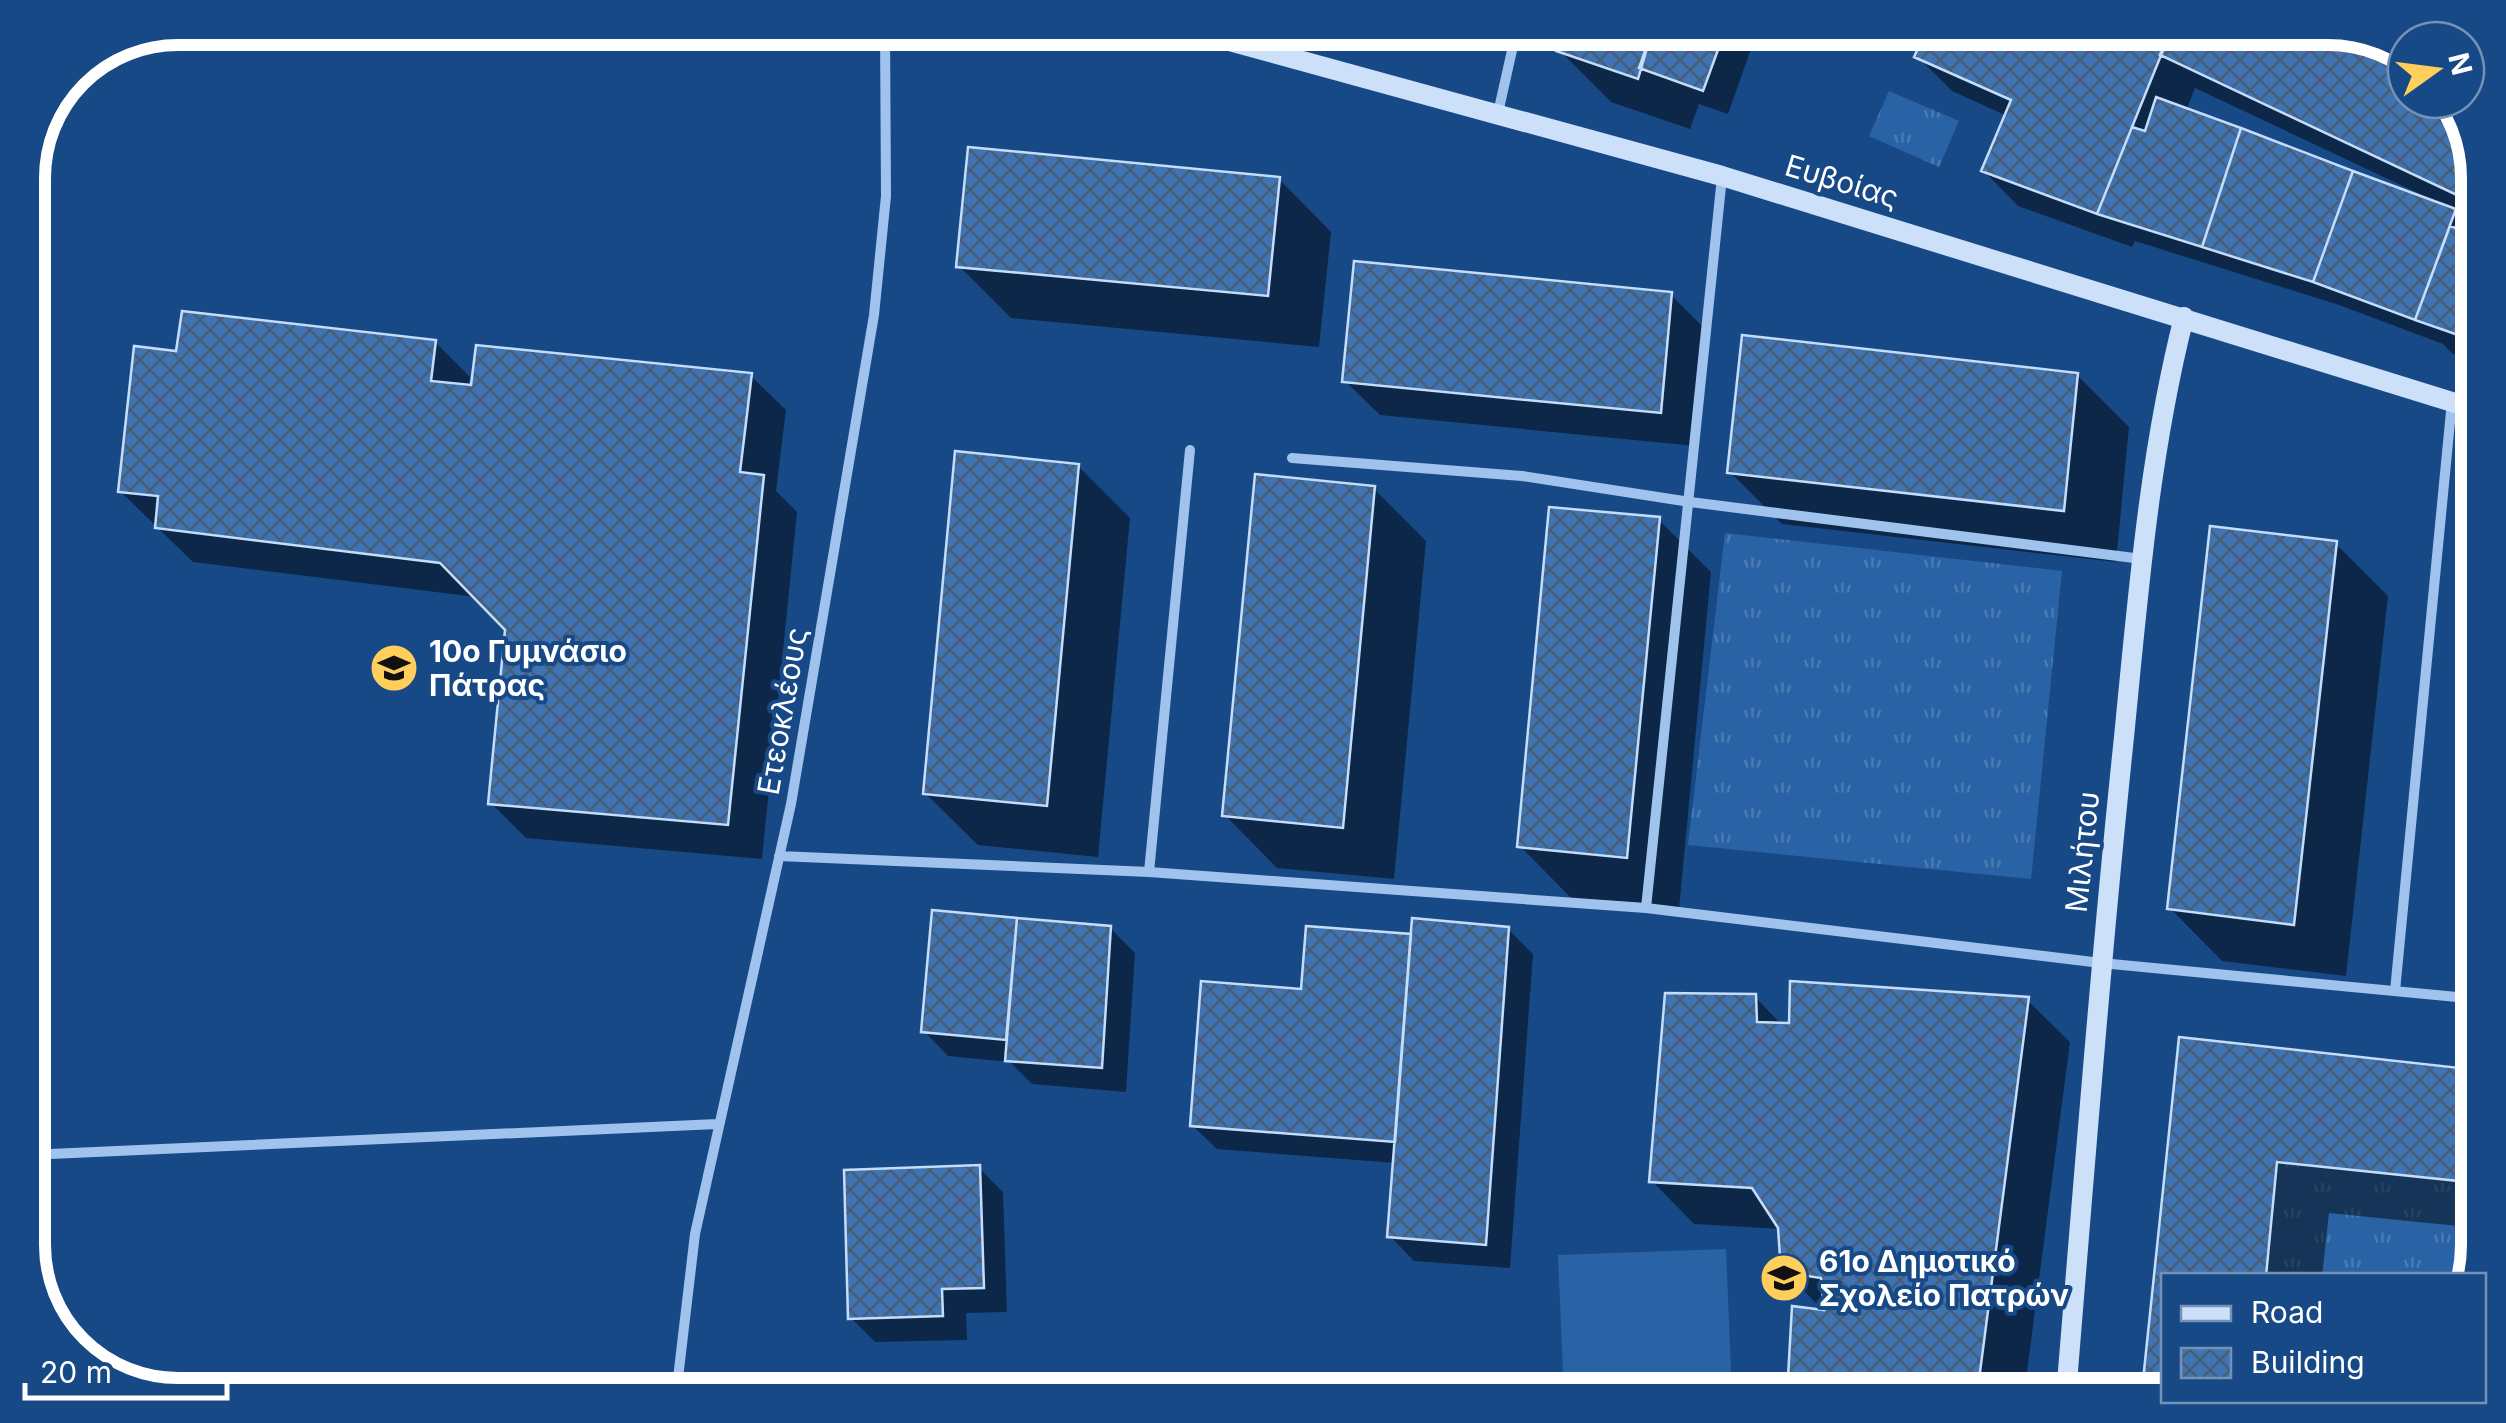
<svg xmlns="http://www.w3.org/2000/svg" width="2506" height="1423" font-family="Inter,sans-serif">
<style>
.grass{fill:url(#grass-tufts)}
.pitch{fill:#2a63a5}
.shadow{fill:#0007;fill-rule:evenodd}
.building{fill:url(#building-cross-hatch);stroke:#c4ddfa;stroke-width:2.5}
.lines{fill:none;stroke-linecap:round;stroke-linejoin:round}
.street{stroke:#9fc3ed;stroke-width:10}
.secondary{stroke:#cce0f9;stroke-width:20}
.labels{text-anchor:middle;dominant-baseline:central;stroke-width:8;stroke-linejoin:round;paint-order:stroke}
.street-label{font-size:30px;fill:#fff;stroke:#184987}
.poi-label{font-size:30px;font-weight:bold;fill:#fff;stroke:#184987;text-anchor:start}
.rim{fill:none;stroke:#fff;stroke-width:12}
</style>
<defs>
<pattern id="grass-tufts" width="24" height="20" patternUnits="userSpaceOnUse" patternTransform="scale(2.5)"><rect width="24" height="20" fill="#2a63a5"/><path d="M3 7l-1-3M5 7V3M7 7l1-3M15 17l-1-3M17 17v-4M19 17l1-3" fill="none" stroke="#4a7ab2"/></pattern>
<pattern id="building-cross-hatch" width="8" height="8" patternUnits="userSpaceOnUse" patternTransform="scale(2.5)"><rect width="8" height="8" fill="#4073b1"/><path d="M0 0l8 8M0 8l8-8" fill="none" stroke="#475e79"/></pattern>
</defs>
<rect width="100%" height="100%" fill="#184987"/>
<!-- grass -->
<path class="grass" d="M1889 91 1959 121 1939 167 1869 136Z
M1725 533 2062 571 2031 879 1688 845Z
M2277 1162 2478 1183V1245L2470 1275 2266 1276Z"/>
<!-- pitch -->
<path class="pitch" d="M1726 1249 1732 1395H1564L1558 1255Z"/>
<!-- shadow -->
<path class="shadow" d="M1566 28H1769L1768 34 1750 30 1756 35 1728 114 1699 104 1690 129 1611 102 1559 50Z
M1930 28H2328L2406 54V100H2456L2478 169V222L2454 211 2478 235V363L2453 354 2443 344 2339 305 2135 241 2132 247 2018 206 1984 171 2007 116 1952 91 1917 56ZM2195 88 2422 195 2420 199 2186 111Z
M1279 179 1331 232 1319 347 1011 318 959 266Z
M1671 295 1705 329 1695 446 1380 415 1345 381Z
M435 342 470 377 468 387 751 376 786 410 776 491 797 512 762 859 526 838 491 803 507 629 476 597 193 562 120 491 178 354Z
M2077 375 2129 427 2116 562 1782 524 1730 472Z
M1078 466 1130 518 1098 857 978 845 925 793Z
M1374 489 1426 541 1394 879 1277 868 1225 815Z
M1659 520 1711 572 1679 909 1572 899 1520 846Z
M2336 544 2388 596 2346 976 2222 961 2170 908Z
M2478 769V946L2461 929Z
M934 912 1110 928 1135 953 1126 1092 1032 1084 1010 1062 948 1056 924 1031Z
M1508 929 1533 954 1510 1268 1414 1261 1390 1236 1395 1163 1217 1149 1192 1125 1303 991 1413 937Z
M1755 997 1783 1026 2027 1000 2070 1042 2024 1395H1790L1794 1308 1825 1312 1784 1271 1781 1229 1694 1224 1652 1181Z
M2181 1040 2478 1072V1228L2329 1213 2322 1276H2164V1395H2150L2144 1390Z
M979 1168 1003 1192 1007 1312 966 1313 967 1340 875 1342 851 1318Z"/>
<!-- building -->
<path class="building" d="M1564 28H1653L1638 79 1556 51Z
M1653 28H1726L1703 91 1639 68Z
M1927 28H2172L2097 214 1981 171 2011 100 1914 57Z
M2172 28H2328L2406 51V100L2458 102 2478 169V205L2160 55Z
M2156 97 2241 128 2202 247 2097 214 2132 127 2145 131Z
M2241 128 2353 171 2313 282 2202 247Z
M968 147 1280 177 1268 296 956 267Z
M2353 171 2456 209 2415 320 2313 282Z
M2450 226 2478 236V342L2415 320Z
M1354 261 1672 292 1661 413 1342 382Z
M182 311 436 340 431 381 471 385 476 345 752 373 740 472 764 475 728 825 488 804 505 630 440 563 155 528 158 496 118 492 134 346 176 351Z
M1742 335 2078 373 2064 511 1727 473Z
M955 451 1079 464 1047 806 923 794Z
M1255 474 1375 486 1343 828 1222 816Z
M1549 507 1660 517 1627 858 1517 847Z
M2210 526 2337 541 2294 925 2167 909Z
M2478 746V932L2458 929Z
M932 910 1017 918 1006 1040 921 1032Z
M1017 918 1111 926 1102 1068 1005 1061Z
M1412 918 1509 927 1486 1245 1387 1237Z
M1306 926 1411 934 1395 1142 1190 1126 1201 981 1301 989Z
M1790 981 2029 997 1977 1395H1787L1792 1306 1824 1310 1821 1278 1781 1272 1778 1228 1752 1188 1649 1182 1665 993 1756 994 1757 1022 1789 1023Z
M2179 1037 2478 1070V1183L2277 1162 2266 1276H2164V1393L2142 1390Z
M980 1165 984 1288 942 1289 943 1316 848 1319 844 1170Z"/>
<g class="lines">
<!-- street -->
<path class="street" d="M1498 113 1517 28
M1292 458 1522 476 1690 502 2142 559
M779 856 1149 872 1646 908 2101 963 2478 999
M1149 872 1190 450
M1646 908 1722 177
M2395 991 2452 401
M28 1155 717 1124
M352 1395H361
M676 1395 695 1234 791 804 874 315 886 196 885 28"/>
<!-- secondary -->
<path class="secondary" d="M1182 28 1722 176 2478 410
M2066 1395C2084 1176 2101 957 2124 737 2138 596 2149 455 2184 317"/>
</g>
<!-- icons -->
<defs>
<g id="school-disc" transform="scale(2.5)"><circle r="9.5" fill="#ffce5b" stroke="#184987"/><path d="M0-5L7-2L0 1L-7-2ZM-4 1L0 2.5L4 1V4Q0 6-4 4Z" fill="#111"/></g>
</defs>
<g fill-rule="evenodd">
<use href="#school-disc" x="394" y="668"/>
<use href="#school-disc" x="1784" y="1278"/>
</g>
<g class="labels">
<!-- street labels -->
<g class="street-label">
<text transform="translate(1842 181) rotate(17)">Ευβοίας</text>
<text transform="translate(782 711) rotate(-80)">Ετεοκλέους</text>
<text transform="translate(2082 852) rotate(-84)">Μιλήτου</text>
</g>
<!-- poi labels -->
<g class="poi-label">
<text x="429" y="651">10ο Γυμνάσιο<tspan x="429" dy="34">Πάτρας</tspan></text>
<text x="1819" y="1261">61ο Δημοτικό<tspan x="1819" dy="34">Σχολείο Πατρών</tspan></text>
</g>
</g>
<!-- crop -->
<path d="M0 0H2506V1423H0ZM178 45H2328A133 133 0 0 1 2461 178V1245A133 133 0 0 1 2328 1378H178A133 133 0 0 1 45 1245V178A133 133 0 0 1 178 45Z" fill="#184987" fill-rule="evenodd"/>
<path class="rim" d="M178 45H2328A133 133 0 0 1 2461 178V1245A133 133 0 0 1 2328 1378H178A133 133 0 0 1 45 1245V178A133 133 0 0 1 178 45Z"/>
<!-- legend -->
<rect x="2161" y="1273" width="325" height="130" fill="#184987" stroke="#7492b7" stroke-width="2.5"/>
<rect x="2181" y="1306" width="50" height="15" fill="#cce0f9" stroke="#7492b7" stroke-width="2.5"/>
<text x="2251" y="1323" font-size="30" fill="#ffffff">Road</text>
<rect x="2181" y="1348" width="50" height="30" fill="url(#building-cross-hatch)" stroke="#7492b7" stroke-width="2.5"/>
<text x="2251" y="1373" font-size="30" fill="#ffffff">Building</text>
<!-- north arrow -->
<g transform="translate(2436 70) rotate(76)"><circle r="48" fill="#184987" stroke="#7492b7" stroke-width="2.5"/>
<path d="M0-8L18 38L0 25L-18 38Z" fill="#ffce5b"/>
<text y="-15" font-size="28" font-weight="bold" text-anchor="middle" fill="#ffffff">N</text>
</g>
<!-- scale -->
<path d="M25 1383v15h202v-15" fill="none" stroke="#ffffff" stroke-width="5"/>
<text x="40" y="1383" font-size="30" fill="#ffffff" stroke="#184987" stroke-width="8" paint-order="stroke">20 m</text>
</svg>
